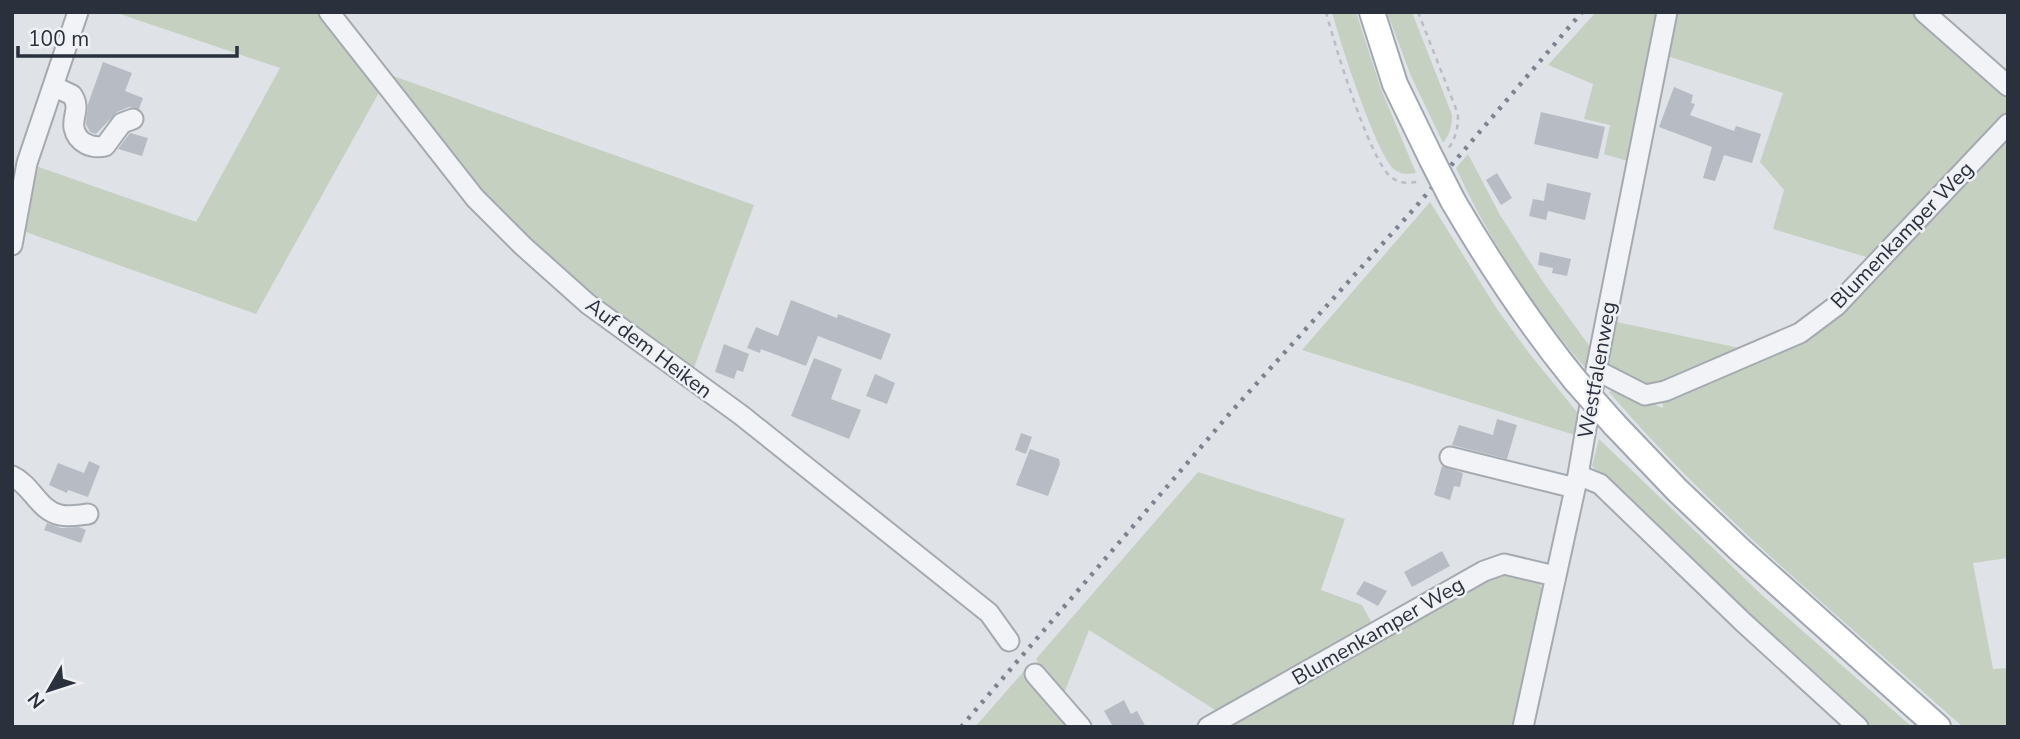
<svg xmlns="http://www.w3.org/2000/svg" width="2020" height="739" font-family="'Nunito Sans',sans-serif">
<style>
.green{fill:#c5d0c1}
.building{fill:#b7bcc4}
.lines{fill:none;stroke-linecap:round;stroke-linejoin:round}
.minor-casing{stroke:#a5aab1;stroke-width:23}
.major-casing{stroke:#a0a7b2;stroke-width:28}
.path{stroke:#babdc2;stroke-width:2.5;stroke-dasharray:5 5;stroke-linecap:butt}
.minor{stroke:#f2f3f6;stroke-width:19}
.major{stroke:#fff;stroke-width:24}
.rail{stroke:#7a838f;stroke-width:4.5;stroke-dasharray:3.5 7;stroke-linecap:butt}
.major-bridge-casing{stroke:#a0a7b2;stroke-width:28;stroke-linecap:butt}
.major-bridge{stroke:#fff;stroke-width:24}
.labels{text-anchor:middle;dominant-baseline:central;stroke-width:5;stroke-linejoin:round;paint-order:stroke}
.street-label{font-size:21px;fill:#2a313d;stroke:#eff1f5}
</style>
<rect width="100%" height="100%" fill="#dfe3e7"/>
<!-- green -->
<path class="green" d="M114 12H322L381 89 256 314 23 231 33 165 196 222 280 68Z
M1332 12H1356L1381 89 1416 173C1408 174 1402 175 1395 170 1377 157 1339 39 1332 12Z
M1387 12H1412L1452 115C1452 127 1450 134 1443 143L1411 76Z
M1596 12H1661L1631 162 1604 154 1610 125 1584 119 1593 84 1548 65Z
M1673 12H1913L2008 95V114L1873 259 1773 229 1784 190 1760 162 1783 93 1664 55Z
M385 73 754 205 692 373 591 299 479 194Z
M2008 134V558L1973 563 1993 669 2008 668V727H1963C1842 619 1714 515 1609 392L1617 388 1663 408 1662 399 1802 337Z
M1468 154 1500 215 1543 282 1593 351 1586 369C1534 308 1489 241 1456 168Z
M1430 202 1497 309 1529 353 1581 417 1578 436 1302 350Z
M1612 321 1749 350 1650 388 1603 367Z
M1599 439 1764 597 1912 727H1872L1749 616 1592 466Z
M1198 472 1345 519 1321 590 1362 605 1374 627 1220 713 1089 630 1063 696 1052 683 1036 659Z
M1500 569 1538 581 1544 592 1517 727H1223Z
M1024 671 1054 702 1074 727H975Z"/>
<!-- building -->
<path class="building" d="M103 62 132 73 125 91 143 98 139 109 129 107 117 112 96 134 90 132 86 124 88 104Z
M1674 87 1693 95 1691 103 1695 104 1690 115 1734 131 1736 126 1761 134 1752 163 1724 155 1715 181 1703 178 1712 147 1659 127Z
M1541 112 1605 127 1598 159 1534 144Z
M130 133 148 138 142 156 118 149Z
M1497 173 1512 198 1501 205 1486 180Z
M1547 183 1591 193 1585 220 1548 211 1546 220 1529 216 1533 199 1544 201Z
M1540 252 1571 259 1567 276 1552 273 1553 268 1538 265Z
M791 300 837 318 838 314 891 334 881 360 818 336 806 366 761 349 760 353 747 348 756 327 778 336Z
M724 344 749 354 743 372 737 370 734 379 715 372Z
M814 358 842 369 831 399 861 410 849 439 791 416Z
M875 374 895 383 887 404 866 396Z
M1497 419 1517 425 1507 459 1452 445 1459 425 1493 435Z
M1021 433 1032 437 1026 454 1015 450Z
M1030 449 1059 459 1060 464 1048 496 1016 485Z
M89 461 100 466 88 497 68 490 67 493 49 485 58 463 84 473Z
M1442 466 1463 473 1460 487 1454 486 1450 500 1434 495Z
M47 523 61 528 79 527 86 530 81 543 44 530Z
M1442 551 1450 566 1412 587 1404 572Z
M1364 581 1387 591 1378 606 1356 594Z
M1124 700 1131 714 1137 711 1146 727H1108L1112 725 1104 711Z"/>
<g class="lines">
<!-- minor casing -->
<g class="minor-casing">
<path id="minor" d="M329 12 475 198 523 246 588 304 741 415 989 613 1009 641
M1924 12 2008 86
M53 86 72 95C81 109 72 115 74 128 77 143 92 149 105 146L122 123 133 119
M12 245 27 163 78 12
M1596 370 1645 395 1665 391 1800 333 1836 306 2008 124
M1450 457 1575 488
M1578 475 1600 484 1743 622 1858 727
M12 476C32 485 38 510 60 515 68 517 79 515 88 514
M1035 674 1081 727
M1208 727 1484 571 1504 564 1555 576
M1523 727 1578 475 1596 370 1667 12"/>
</g>
<!-- major casing -->
<g class="major-casing">
<path id="major" d="M1372 12 1395 84 1431 158
M1453 201C1491 266 1528 322 1575 380
M1614 424 1677 490 1739 549 1938 727"/>
</g>
<!-- path -->
<path class="path" d="M1326 12C1334 43 1370 161 1391 177 1400 184 1407 183 1417 182L1420 180
M1418 12 1458 114C1458 128 1456 138 1448 149"/>
<!-- minor -->
<use href="#minor" class="minor"/>
<!-- major -->
<use href="#major" class="major"/>
<!-- rail -->
<path class="rail" d="M961 727 1231 412 1413 210 1582 12"/>
<!-- major-bridge casing -->
<g class="major-bridge-casing">
<path id="major-bridge" d="M1431 158 1453 201
M1575 380 1614 424"/>
</g>
<!-- major-bridge -->
<use href="#major-bridge" class="major-bridge"/>
</g>
<g class="labels">
<!-- street labels -->
<g class="street-label">
<text transform="translate(1902 235) rotate(-46)">Blumenkamper Weg</text>
<text transform="translate(649 348) rotate(37)">Auf dem Heiken</text>
<text transform="translate(1597 370) rotate(-80)">Westfalenweg</text>
<text transform="translate(1378 631) rotate(-30)">Blumenkamper Weg</text>
</g>
</g>
<!-- border -->
<rect width="2020" height="739" fill="none" stroke="#2a313d" stroke-width="28"/>
<!-- north arrow -->
<g transform="translate(49 690) rotate(231)" stroke="#eff1f5" stroke-width="5" paint-order="stroke">
<path d="M0-5L12 26L0 18L-12 26Z" fill="#2a313d"/>
<text y="-10" font-size="19" font-weight="bold" text-anchor="middle" fill="#2a313d">N</text>
</g>
<!-- scale -->
<path d="M18 46v10h219v-10" fill="none" stroke="#2a313d" stroke-width="3.5"/>
<text x="28" y="46" font-size="21" fill="#2a313d" stroke="#eff1f5" stroke-width="5" paint-order="stroke">100 m</text>
</svg>
